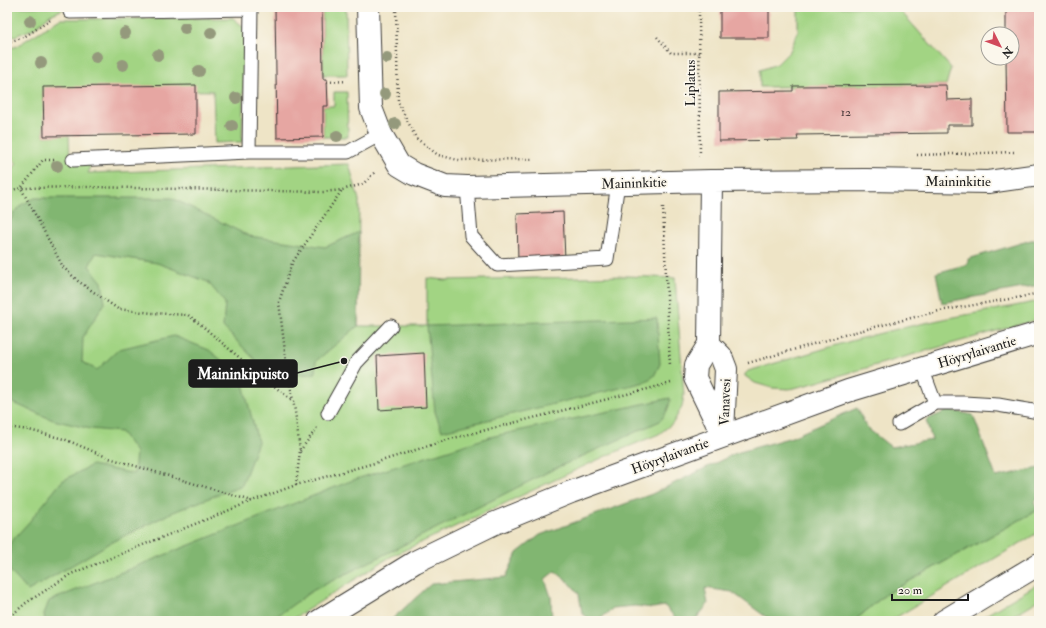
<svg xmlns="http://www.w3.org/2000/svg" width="1046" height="628" font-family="'IM FELL Double Pica',serif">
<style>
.green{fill:#a2d483;stroke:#5f7850}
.forest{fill:#81b671;stroke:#4e6946}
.building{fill:#e6a6a2}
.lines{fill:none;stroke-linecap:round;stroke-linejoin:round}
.lane-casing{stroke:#3c3a36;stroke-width:15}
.street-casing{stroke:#3c3a36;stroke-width:24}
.secondary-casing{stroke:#3c3a36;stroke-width:24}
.highway-casing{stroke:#3c3a36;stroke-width:24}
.path{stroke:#3c3a36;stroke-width:2.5;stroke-dasharray:1 3;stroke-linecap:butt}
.lane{stroke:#fff;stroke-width:13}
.street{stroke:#fff;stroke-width:22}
.secondary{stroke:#fff;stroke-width:22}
.highway{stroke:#fff;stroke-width:22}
.tree{fill:#94997c}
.labels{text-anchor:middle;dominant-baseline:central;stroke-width:3.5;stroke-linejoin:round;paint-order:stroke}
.number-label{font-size:12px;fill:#4e3e3e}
.street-label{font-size:14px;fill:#1c1c1c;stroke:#fbf7ec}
.leader{fill:none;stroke:#1c1c1c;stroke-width:1.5}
.callout-dot{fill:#1c1c1c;stroke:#fbf7ec;stroke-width:1.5}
.callout{fill:#1c1c1c;stroke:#1c1c1c;stroke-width:1.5}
.callout-label{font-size:15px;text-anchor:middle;font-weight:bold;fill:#fff}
</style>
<rect width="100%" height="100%" fill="#fbf7ec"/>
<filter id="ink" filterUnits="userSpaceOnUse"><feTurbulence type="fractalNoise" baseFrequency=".025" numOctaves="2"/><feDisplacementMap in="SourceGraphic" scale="8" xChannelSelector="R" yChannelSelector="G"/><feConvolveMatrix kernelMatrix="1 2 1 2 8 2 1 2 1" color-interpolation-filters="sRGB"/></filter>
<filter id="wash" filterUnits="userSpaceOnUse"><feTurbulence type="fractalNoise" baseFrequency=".012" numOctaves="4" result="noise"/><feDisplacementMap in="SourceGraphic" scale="16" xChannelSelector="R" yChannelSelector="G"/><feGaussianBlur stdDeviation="0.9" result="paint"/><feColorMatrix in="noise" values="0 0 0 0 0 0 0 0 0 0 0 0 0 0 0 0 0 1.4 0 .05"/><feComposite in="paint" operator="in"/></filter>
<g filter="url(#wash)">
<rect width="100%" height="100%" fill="#eee4c6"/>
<!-- green -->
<path class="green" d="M7 7H68L50 15 33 29 7 39Z
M322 7H346L347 75H323Z
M798 7H897L951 68 946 85 760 87V70L777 64 790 51 798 32Z
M233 18 245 28 242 142 215 143 213 91 43 88 44 136 69 135 70 162 91 161 88 173 349 164 359 200 358 326H427V278L445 280 626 276 675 278 684 395 682 407 673 423 659 434 606 456 390 557 290 621H7V174L17 164 7 152V48L15 47 60 19Z
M334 92H347L348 137H323V106H334Z
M1039 301V319L901 358 807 385 789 389 772 388 755 383 745 376V374L748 371C805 355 862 336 920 324 959 315 999 310 1039 301Z
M1039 509V532L890 621H854L886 594Z
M1039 583V600L1004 621H976Z"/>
<!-- forest -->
<path class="forest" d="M35 198H172L249 236 325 247 359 232 358 326 316 361 315 374 271 376 223 327 225 303 208 282 157 263 96 253 89 266 102 282 105 303 83 337 82 362 97 370 119 349 174 336 209 350 241 376 258 442 242 485 171 513 110 543 28 591 9 570 10 543 29 522 62 481 92 465 134 474 136 452 121 432 91 429 53 420 9 401 7 364V227L14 213 21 205Z
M1031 240H1039V285L942 303 936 273 968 264V259Z
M657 318 660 364 654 376 645 382 442 431 435 412 427 326Z
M670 398C670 407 666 414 660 421L552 470 312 591 270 621H45L44 614 49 601 353 480 490 437Z
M857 408 867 428 891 447 932 440 926 420 949 410 973 415 996 477 1039 468V497L1035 502 1038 510 886 594 854 621H778L766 617 732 592 705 588 708 604 696 619 692 621H678L665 606 653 608 635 606 613 608 598 621H592L582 613 579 594 571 584 555 571 545 579 551 597 552 621H390L431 584 506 577 517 553 540 535 652 494 736 453 792 437Z"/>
<g id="blocks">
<!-- building -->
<path class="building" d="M275 7H322L323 79H327L328 106H323V137L277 138Z
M720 7H769V38H720Z
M1006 7H1039V132H1007L1006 58H1012V34H1006Z
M196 85V134L44 136 43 87Z
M946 85 947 100 972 99V125H947V133L797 135 798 140 719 141V92L793 91V86Z
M563 212 565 259 518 260 517 214Z
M424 353 426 407 379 410 377 356Z"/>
</g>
</g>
<g filter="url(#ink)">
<use href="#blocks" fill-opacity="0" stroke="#3c3a36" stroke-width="1"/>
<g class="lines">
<!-- lane casing -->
<g class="lane-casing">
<path id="lane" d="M70 12 251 9
M249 152 251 7
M73 160 249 152H348L381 134
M467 187 471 236 497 265 607 259 618 183
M922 368 935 403H964L998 405 1039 412
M328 413 356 363 391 326
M899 424 935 403"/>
</g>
<!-- street casing -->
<g class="street-casing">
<path id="street" d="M368 7 371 108 381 134 399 165 414 174 445 186 467 187 711 181 866 180 988 182 1039 175
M711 181 709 344 696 365 695 378 723 436
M709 344 721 356 726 369 723 433"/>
</g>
<!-- secondary casing -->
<g class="secondary-casing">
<path id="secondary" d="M319 621 415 562 493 524 571 492 848 391 1039 333"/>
</g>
<!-- highway casing -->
<g class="highway-casing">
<path id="highway" d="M944 621 1039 564"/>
</g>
<!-- path -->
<path class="path" d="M396 7 398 102 416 138 438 155 458 160 532 159
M699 7 700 158
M657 37 671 53H699
M7 43 24 37 52 19
M327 82 347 81
M917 155 1016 152
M54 160H43L21 188 63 267 78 281 118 309 152 313 188 315 200 324 255 371 293 401
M7 191 21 188 87 187 323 192 342 190 363 184 376 171
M663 207 670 366
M748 363 851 333 939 311 1021 297 1039 293
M7 427 29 430 64 439 109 458 252 501
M300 451 317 428
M296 485 300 451 295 411 287 368 279 302 292 263 342 190
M7 619 26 603 71 574 252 501 296 485 378 462 450 439 671 383"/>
<!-- lane -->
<use href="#lane" class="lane"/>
<!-- street -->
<use href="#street" class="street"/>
<!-- secondary -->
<use href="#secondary" class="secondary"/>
<!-- highway -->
<use href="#highway" class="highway"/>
</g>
<!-- trees -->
<g class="tree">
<circle cx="30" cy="21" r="6"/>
<circle cx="185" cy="28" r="6"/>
<circle cx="125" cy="33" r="6"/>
<circle cx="211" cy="33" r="6"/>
<circle cx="158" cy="55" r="6"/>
<circle cx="96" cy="57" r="6"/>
<circle cx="387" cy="58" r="6"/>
<circle cx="41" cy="63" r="6"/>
<circle cx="123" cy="65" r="6"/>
<circle cx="199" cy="71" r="6"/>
<circle cx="385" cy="94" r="6"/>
<circle cx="236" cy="98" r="6"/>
<circle cx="395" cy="124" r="6"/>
<circle cx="232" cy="126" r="6"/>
<circle cx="337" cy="136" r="6"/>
<circle cx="57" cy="166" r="6"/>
</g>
</g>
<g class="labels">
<!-- number labels -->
<g class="number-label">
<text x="846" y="112">12</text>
</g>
<!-- street labels -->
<g class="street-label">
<text transform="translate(690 83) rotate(-90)">Liplatus</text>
<text x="958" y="181">Maininkitie</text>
<text transform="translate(634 183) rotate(-2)">Maininkitie</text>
<text transform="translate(977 352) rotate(-17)">Höyrylaivantie</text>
<text transform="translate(725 402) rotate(-88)">Vanavesi</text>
<text transform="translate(670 456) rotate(-20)">Höyrylaivantie</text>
</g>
</g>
<!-- callouts -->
<path class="leader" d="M344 361L297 373"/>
<circle class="callout-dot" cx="344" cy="361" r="4"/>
<rect class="callout" x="189" y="360" width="108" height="27" rx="4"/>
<g class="callout-label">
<text x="243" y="379">Maininkipuisto</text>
</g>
<!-- margin -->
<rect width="1046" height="628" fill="none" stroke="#fbf7ec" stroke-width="24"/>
<!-- north arrow -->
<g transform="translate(1000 46) rotate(132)"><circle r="19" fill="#fbf7ec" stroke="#a29f99"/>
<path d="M0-3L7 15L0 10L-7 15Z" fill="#d1495b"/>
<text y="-6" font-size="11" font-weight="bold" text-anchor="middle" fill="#1c1c1c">N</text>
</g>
<!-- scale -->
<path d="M892 594v6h76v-6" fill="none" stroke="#1c1c1c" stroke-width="2"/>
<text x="898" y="594" font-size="12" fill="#1c1c1c" stroke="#fbf7ec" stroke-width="3" paint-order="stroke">20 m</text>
</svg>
